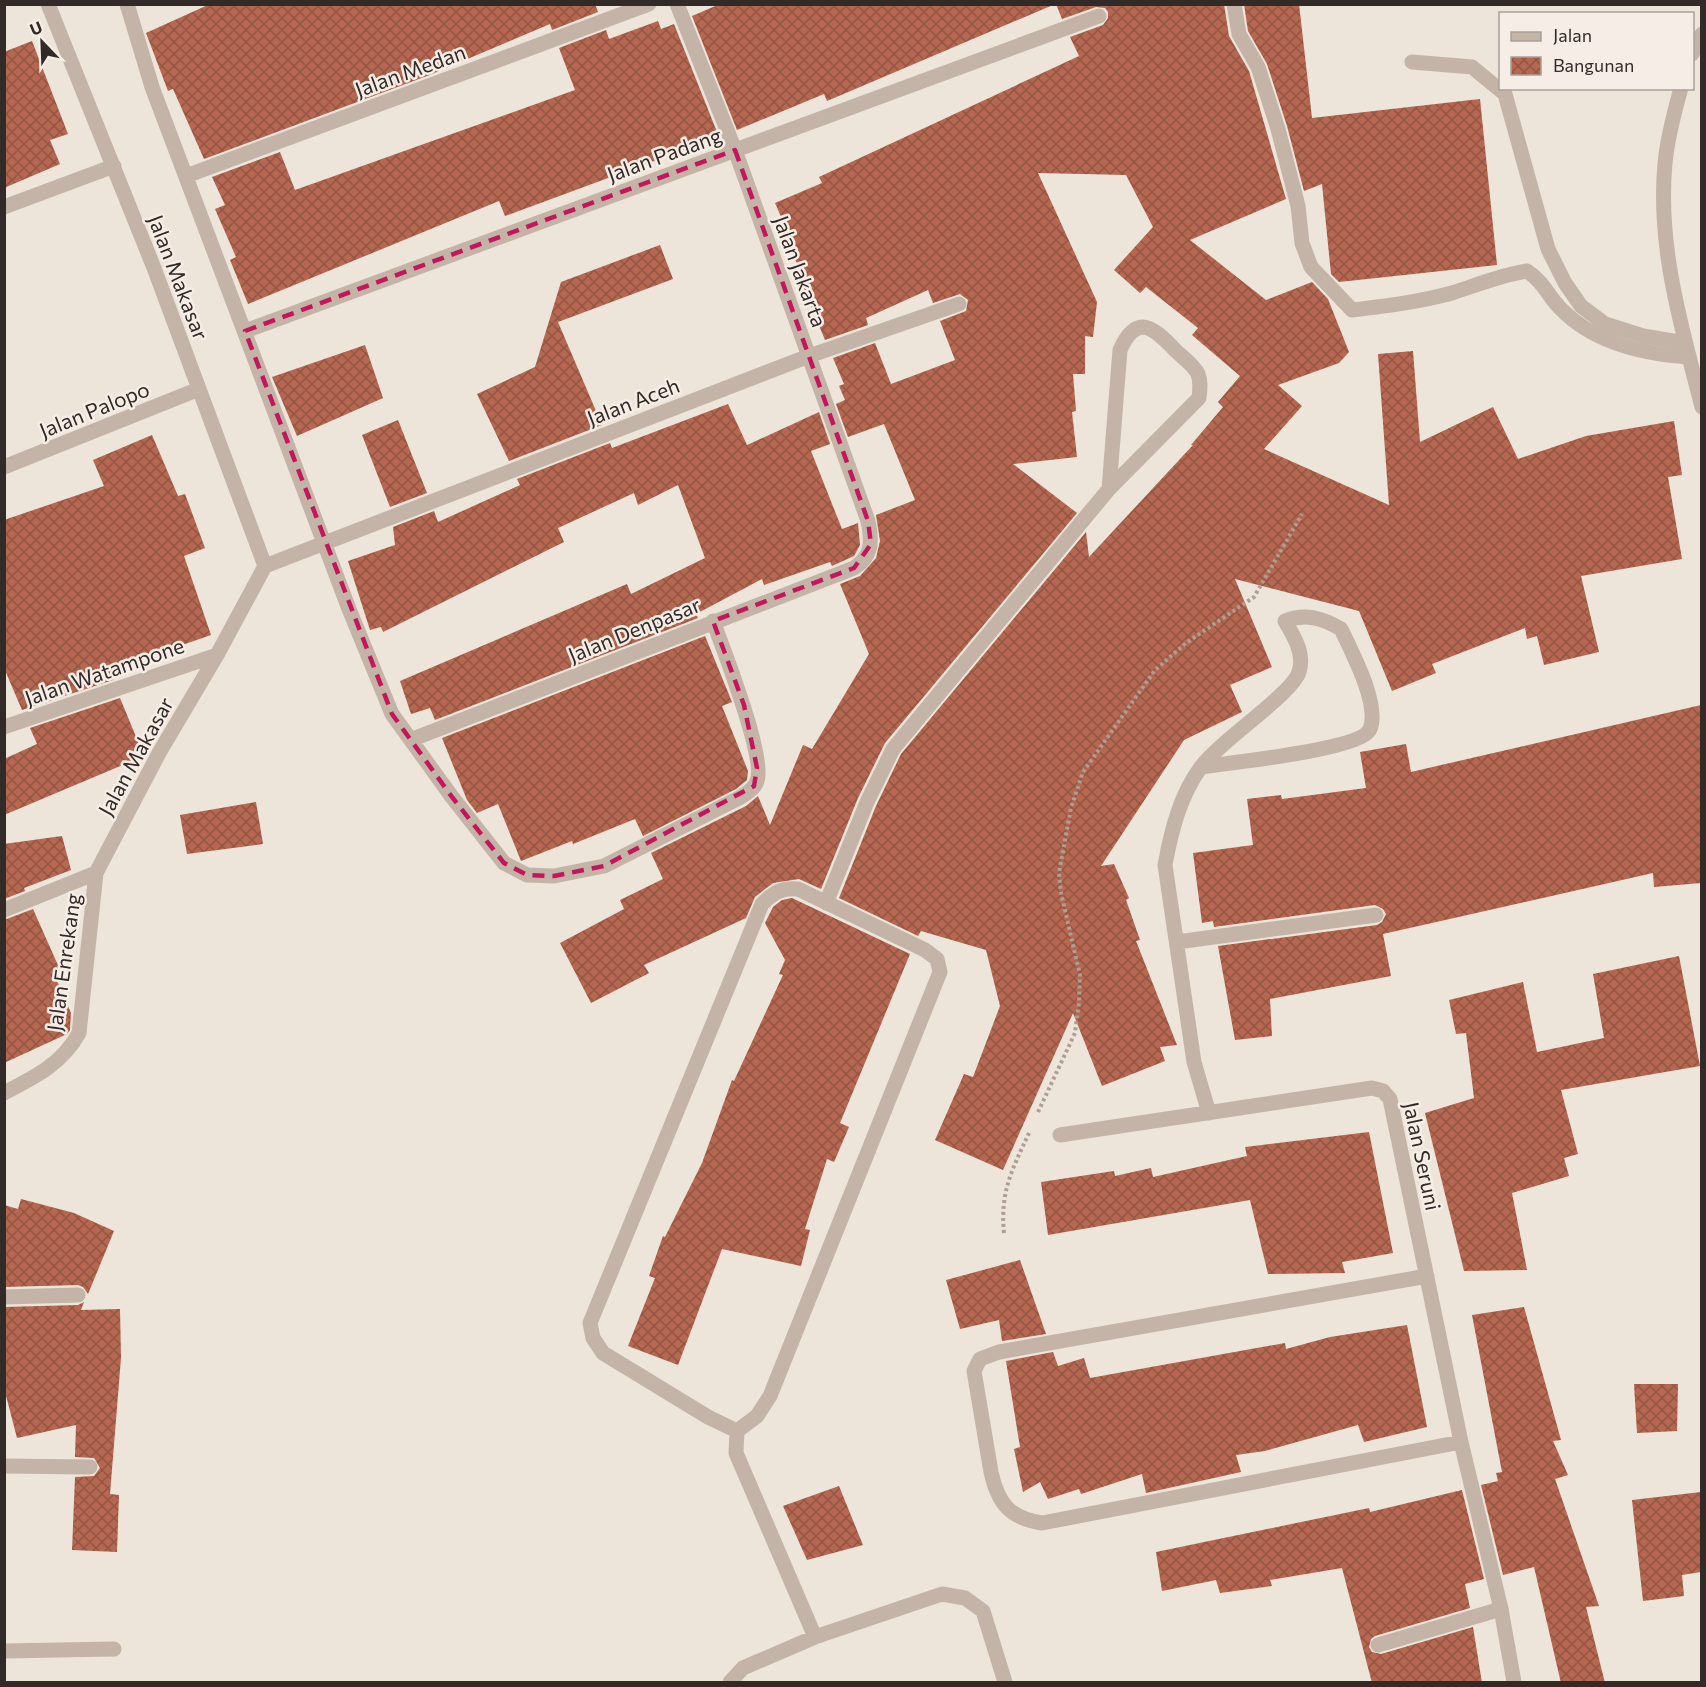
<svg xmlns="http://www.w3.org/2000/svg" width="1706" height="1687" font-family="Commissioner,sans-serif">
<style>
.building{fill:url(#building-cross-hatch)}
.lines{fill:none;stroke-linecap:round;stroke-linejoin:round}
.path{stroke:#af9e93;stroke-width:4;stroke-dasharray:3 3;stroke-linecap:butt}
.service{stroke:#c4b4a8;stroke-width:15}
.minor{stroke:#c4b4a8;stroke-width:15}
.tertiary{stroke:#c4b4a8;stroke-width:15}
.marked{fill:none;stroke:#c2185b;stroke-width:4.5;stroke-dasharray:12 8;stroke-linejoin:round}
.labels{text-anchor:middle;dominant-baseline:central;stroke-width:5;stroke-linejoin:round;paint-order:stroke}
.street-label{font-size:21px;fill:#322a27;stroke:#f6eee6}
</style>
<defs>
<pattern id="building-cross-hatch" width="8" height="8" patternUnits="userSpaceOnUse" patternTransform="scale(1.5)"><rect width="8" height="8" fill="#b56751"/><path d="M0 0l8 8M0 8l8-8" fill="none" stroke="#945543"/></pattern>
</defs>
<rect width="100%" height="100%" fill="#ede4da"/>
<!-- building -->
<path class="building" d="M210 4H595L598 12 552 30 550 24 427 76 204 159 173 89 168 91 146 33Z
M720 4H1053V5L827 101 824 94 737 130 692 16Z
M1056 4H1224L1229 36 1249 71 1286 199 1190 240 1266 300 1312 282 1328 299 1349 352 1339 363 1278 385 1302 406 1264 449 1389 505 1378 354 1413 351 1420 442 1493 407 1518 459 1586 436 1674 421 1682 475 1668 477 1682 559 1581 576 1599 652 1544 665 1537 636 1527 639 1525 628 1432 664 1436 673 1392 691 1359 611 1235 579 1272 667 1230 685 1242 712 1184 740 1101 866 1114 864 1129 898 1126 900 1140 940 1136 941 1177 1045 1160 1047 1165 1061 1102 1086 1073 1013 1003 1170 935 1140 964 1074 973 1077 1000 1006 986 950 921 931 918 936 839 898 876 806 901 754 1086 532 1089 557 1193 445H1191L1223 407 1218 402 1240 376 1192 335 1198 328 1146 287 1140 293 1114 270 1153 227 1126 175 1038 173 1097 302 1093 337 1085 336V374H1073L1076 411 1072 412 1077 457 1013 464 1077 513 885 743 858 798 821 889 799 879 773 883 755 897 746 918 644 965 649 973 591 1003 560 943 624 909 620 900 663 879 651 853 746 806 758 796 770 825 803 745 812 749 869 654 840 584 860 576 876 558 880 541 876 515 915 500 884 424 848 437 836 404 845 400 839 386 844 384 833 358 875 343 891 384 955 360 940 321 966 311 968 300 960 294 933 303 928 290 866 318 868 325 825 340 803 286 807 284 792 253 796 251 775 203 822 183 819 177 1079 56 1070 37 1103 25 1108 18V12L1105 8 1096 7 1062 19Z
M1244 4H1299L1312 118 1480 99 1497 265 1339 282 1331 274 1322 184 1304 191 1287 126 1267 64 1248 31Z
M658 21 661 29 674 24 719 137 505 216 499 201 248 304 230 260 236 257 215 209 225 205 212 177 280 152 295 190 575 90 559 48 606 30 609 39Z
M32 41 68 134 50 140 60 164 4 188V52Z
M660 245 673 279 558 322 602 425 509 461 477 394 535 367 561 282Z
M365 345 383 398 297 436 272 377Z
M728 404 747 445 819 412 830 444 811 451 842 529 858 523 860 545 854 556 832 566 830 562 764 585 762 579 696 614 698 618 435 720 430 708 411 714 400 681 627 584 631 594 705 558 678 485 638 505 634 493 558 528 564 542 383 632 381 627 370 630 348 561 395 545 393 527 434 511 438 522 520 485 517 479 610 443 612 448Z
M398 420 427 493 390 507 362 435Z
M152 435 178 496 185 494 205 548 184 556 211 635 136 661 137 663 111 674 113 680 22 710 4 668V520L104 486 93 460Z
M705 636 732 702 722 706 748 771 747 780 736 789 643 836 635 819 573 844 572 841 521 861 498 804 477 813 467 800 442 738Z
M120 698 144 756 4 815V759L37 744 30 728Z
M1701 705V883L1654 887 1653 873 1383 934 1391 976 1270 999 1272 1036 1235 1040 1218 946 1377 925 1382 922 1386 914 1383 909 1375 905 1214 927 1213 921 1202 923 1193 853 1253 845 1247 799 1281 795 1282 799 1366 788 1360 752 1406 744 1411 772Z
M256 802 263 844 187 854 180 815Z
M62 836 71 870 24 888 25 891 4 899V844Z
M792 898 910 954 840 1123 849 1127 834 1162 827 1159 805 1229 810 1230 801 1266 722 1249 678 1365 628 1346 655 1278 649 1276 663 1236 665 1237 702 1163 732 1080 734 1081 783 975 779 974 785 960 765 923 773 907 782 900Z
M33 909 61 972 54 974 71 1013 70 1030 67 1034 4 1063V920Z
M1679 956 1700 1066 1561 1090 1578 1154 1564 1158 1569 1176 1512 1193 1527 1270 1464 1271 1425 1113 1474 1098 1466 1033 1456 1034 1449 1000 1523 982 1537 1052 1604 1038 1593 974Z
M1369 1132 1393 1253 1342 1262 1345 1273 1268 1274 1250 1200 1048 1235 1041 1182 1114 1171 1115 1176 1151 1168 1153 1177 1247 1156 1245 1147Z
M21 1199 74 1213 114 1231 88 1294 83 1287 78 1285 4 1287V1205L18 1209Z
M1020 1260 1046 1334 1002 1341 999 1320 960 1329 946 1280Z
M84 1302 81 1310 120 1309 121 1358 110 1494 119 1495 117 1552 72 1550 75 1477 94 1476 100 1468 94 1458 75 1457 76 1425 17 1438 4 1388V1307L78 1305Z
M1524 1307 1561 1440 1553 1441 1568 1475 1555 1479 1599 1606 1586 1607 1605 1683H1561L1534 1567 1503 1575 1481 1485 1498 1481 1496 1473 1502 1472 1472 1315Z
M1407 1325 1427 1427 1364 1442 1358 1425 1265 1451 1236 1455 1241 1472 1146 1493 1142 1474 1081 1494 1079 1489 1048 1499 1040 1482 1023 1492 1014 1449 1020 1447 1006 1361 1053 1352 1058 1366 1084 1358 1090 1378 1285 1343 1286 1349 1330 1337Z
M1634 1384H1678L1677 1431 1637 1433Z
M839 1486 863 1545 807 1560 783 1506Z
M1462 1490 1484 1579 1465 1584 1470 1608 1375 1636 1371 1639 1369 1647 1372 1652 1381 1654 1473 1627 1482 1683H1372L1342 1568 1270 1580 1272 1586 1220 1593 1216 1580 1162 1591 1156 1552 1369 1508 1370 1512Z
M1701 1492V1572L1682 1575 1684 1596 1643 1601 1632 1500Z"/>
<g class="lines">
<!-- path -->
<path class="path" d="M1038 1112 1075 1033 1079 1002 1080 975 1061 893 1059 873 1071 808 1083 772 1155 670 1186 643 1254 597 1302 514
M1004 1233C1000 1191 1012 1170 1029 1133"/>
<!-- service -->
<path class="service" d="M1412 62 1472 67 1505 94 1548 249 1565 283 1581 306 1605 324 1643 336 1685 343
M1378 1645 1501 1609"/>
<!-- minor -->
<path class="minor" d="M48 4 154 268 265 566
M127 4 152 87 349 609 392 714 452 797 504 863 527 875 554 876 604 866 741 797C747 793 755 788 757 781 766 758 723 648 713 621
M1234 4 1239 34 1258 67 1278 129 1298 206 1302 243 1311 267 1352 310C1386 306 1419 302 1452 293 1477 285 1501 275 1527 271 1545 283 1547 295 1561 309 1594 343 1642 354 1689 357
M186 176 649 4
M4 207 114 166
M245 331 1099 16
M4 467 199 389
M4 727 217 655
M413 739 854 568C873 556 872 540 868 521L735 150 677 4
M1201 767C1227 763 1361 750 1370 729 1380 705 1352 652 1341 629 1322 618 1306 613 1285 621 1294 636 1305 654 1299 672 1293 693 1219 742 1201 767 1180 795 1171 832 1165 865L1194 1062 1209 1113
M826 903 867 802 893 749 1109 489 1199 398C1200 389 1201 382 1198 374 1194 365 1182 357 1175 350 1154 328 1137 312 1120 350L1109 489
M4 910 96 873
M1177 942 1376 915
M4 1093C35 1077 62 1064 79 1033L96 873 159 753 217 655 265 566 809 356 959 304
M1060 1135 1372 1088 1383 1091 1390 1099 1461 1442 1501 1609 1514 1682
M1427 1276 999 1352 980 1359 974 1371 991 1472C998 1504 1010 1518 1042 1523L1461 1442
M4 1297 78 1295
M737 1431 757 1416 770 1396 940 972 937 959 925 950 798 889C782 887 773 893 762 904L590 1323 593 1338 603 1353 708 1417 737 1431 736 1453 815 1637
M4 1466 90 1467
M4 1651 114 1649
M730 1682 743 1668 815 1637 942 1594 965 1598 983 1611 1005 1682"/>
<!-- tertiary -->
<path class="tertiary" d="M1692 54 1702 34
M1681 88C1674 113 1667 139 1665 164 1657 246 1682 329 1702 407"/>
</g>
<!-- marked area -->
<path class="marked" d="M735 150 868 521 871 544 854 568 713 621 744 705 757 768 754 786 604 866 554 876 527 875 504 863 452 797 392 714 245 331Z"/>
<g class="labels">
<!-- street labels -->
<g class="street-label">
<text transform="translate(410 70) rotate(-20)">Jalan Medan</text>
<text transform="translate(664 154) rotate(-20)">Jalan Padang</text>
<text transform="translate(801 271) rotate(70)">Jalan Jakarta</text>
<text transform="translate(179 277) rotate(69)">Jalan Makasar</text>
<text transform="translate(633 401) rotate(-21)">Jalan Aceh</text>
<text transform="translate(94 409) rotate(-22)">Jalan Palopo</text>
<text transform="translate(634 629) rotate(-22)">Jalan Denpasar</text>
<text transform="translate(104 671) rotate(-19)">Jalan Watampone</text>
<text transform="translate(135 756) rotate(-61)">Jalan Makasar</text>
<text transform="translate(63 962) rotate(-82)">Jalan Enrekang</text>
<text transform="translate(1423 1156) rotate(78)">Jalan Seruni</text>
</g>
</g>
<!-- border -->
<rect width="1706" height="1687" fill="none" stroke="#322a27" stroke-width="12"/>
<!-- legend -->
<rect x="1499" y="12" width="195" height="78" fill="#f6eee6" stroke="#a8a09a" stroke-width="1.5"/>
<rect x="1511" y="32" width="30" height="9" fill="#c4b4a8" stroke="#a8a09a" stroke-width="1.5"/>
<text x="1553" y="42" font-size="18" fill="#322a27">Jalan</text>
<rect x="1511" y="57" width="30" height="18" fill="url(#building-cross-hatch)" stroke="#a8a09a" stroke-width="1.5"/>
<text x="1553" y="72" font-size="18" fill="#322a27">Bangunan</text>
<!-- north arrow -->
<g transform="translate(42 42) rotate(337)" stroke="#f6eee6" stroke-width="4.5" paint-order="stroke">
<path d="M0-4.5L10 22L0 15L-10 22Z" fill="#322a27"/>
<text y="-9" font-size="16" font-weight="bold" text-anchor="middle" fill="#322a27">U</text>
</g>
</svg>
